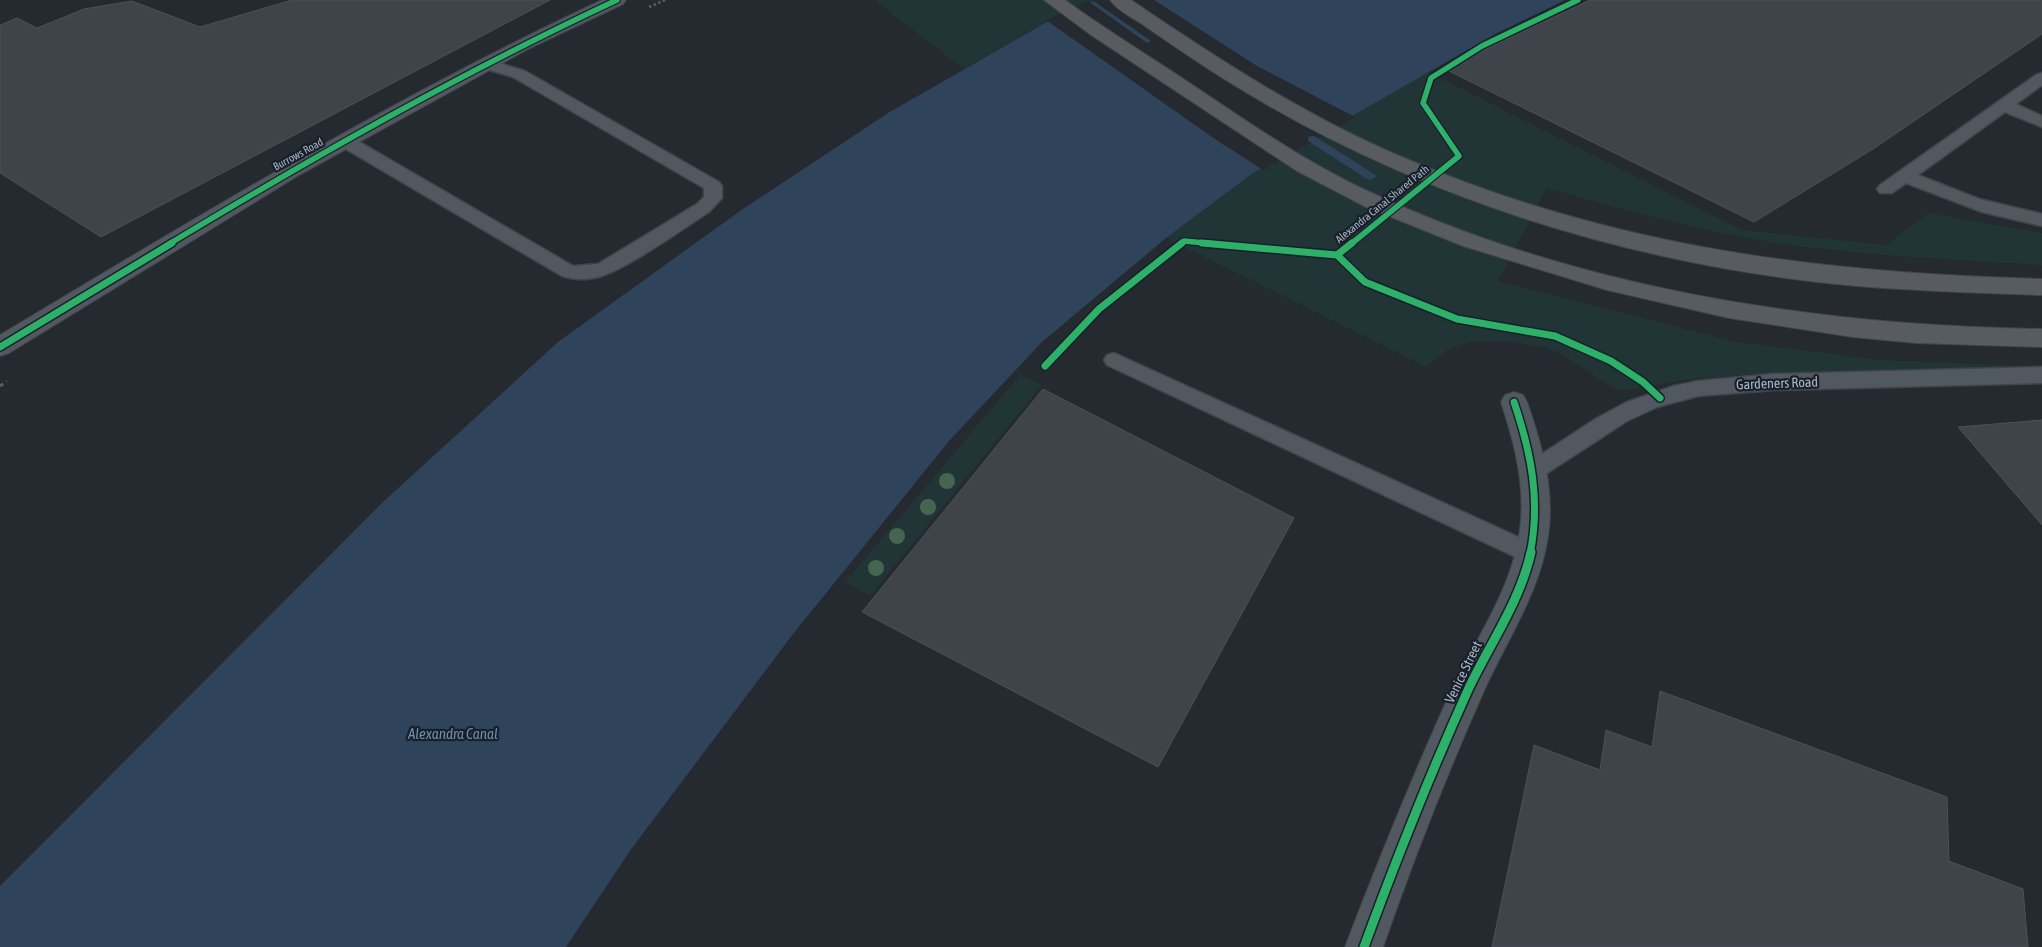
<svg xmlns="http://www.w3.org/2000/svg" width="2042" height="947" font-family="'Asap Condensed',sans-serif">
<style>
.green{fill:#213436}
.water{fill:#2f435a}
.pier{fill:#242a30}
.lines{fill:none;stroke-linecap:round;stroke-linejoin:round}
.stream{fill:#2f435a;fill-rule:evenodd}
.building{fill:#3f444a;stroke:#4b5159}
.service-casing{stroke:#40454a;stroke-width:3}
.minor-casing{stroke:#40454a;stroke-width:2}
.motorway-casing{stroke:#40464d;stroke-width:2}
.path-far1{stroke:#565d63;stroke-width:2.5;stroke-dasharray:2.5 2.5;stroke-linecap:butt}
.path{stroke:#565d63;stroke-width:3;stroke-dasharray:4 4;stroke-linecap:butt}
.service{fill:#525860;fill-rule:evenodd}
.minor{fill:#525860;fill-rule:evenodd}
.motorway{fill:#585b5f;fill-rule:evenodd}
.cycleway-far2-casing{stroke:#17202b;stroke-width:8}
.cycleway-far1-casing{stroke:#17202b;stroke-width:10}
.cycleway-casing{stroke:#17202b;stroke-width:12}
.cycleway-far2{stroke:#2db169;stroke-width:5.5}
.cycleway-far1{stroke:#2db169;stroke-width:7}
.cycleway{stroke:#2db169;stroke-width:9}
.tree{fill:#466550}
.labels{text-anchor:middle;dominant-baseline:central;stroke-width:4.5;stroke-linejoin:round;paint-order:stroke}
.far-street-label{font-size:11px;fill:#abb6c4;stroke:#17202b}
.street-label{font-size:14px;fill:#abb6c4;stroke:#17202b}
.water-label{font-size:15px;font-style:italic;fill:#718eae;stroke:#17202b}
</style>
<rect width="100%" height="100%" fill="#242a30"/>
<!-- green -->
<path class="green" d="M874 0H1096L1047 22 964 69Z
M1428 72 1742 230 1886 245 1928 213 2042 233V265C1958 260 1873 256 1790 245 1707 233 1626 211 1547 188L1498 281 1736 342 1881 360 2004 365 2007 369 1757 374 1692 379 1626 390 1613 388 1565 356 1544 347 1508 341H1484L1463 344 1447 350 1426 367 1166 238 1253 173Z
M1020 375 1042 385 870 596 845 582Z"/>
<!-- water -->
<path class="water" d="M1096 0H1565L1495 34 1253 173 1166 238 1042 342 949 441 793 634 632 848 566 947H0V886L383 502 558 342 740 211 888 113 1047 22Z"/>
<!-- pier -->
<path class="pier" d="M1092 0H1154L1257 66 1355 117 1263 170 1212 137 1046 20 1088 1 1147 43 1151 41Z"/>
<g class="lines">
<!-- stream -->
<path class="stream" d="M1312 136 1316 137 1377 176 1371 180 1367 179 1308 141V137Z"/>
</g>
<!-- building -->
<path class="building" d="M292 0H550L101 237 0 173V25L17 18 37 28 84 9 132 1 200 27Z
M1590 0H2042V34L1873 149 1754 222 1449 71 1482 51Z
M1043 389 1294 518 1158 767 862 612Z
M2042 420V525L1958 427Z
M1660 691 1947 797 1949 861 2023 889 2028 947H1492L1534 745 1600 770 1606 730 1652 747Z"/>
<g class="lines">
<!-- service casing -->
<g class="service-casing">
<path id="service" d="M486 59 525 71 719 182 722 186V198L709 212C684 228 619 275 593 278 583 280 571 279 562 276L339 145 336 141 339 137H351L573 266 598 264 697 204 704 197V188L513 77 480 67 478 64 480 61Z
M2042 73V85L2016 104 2042 116V127L2005 112 1918 175 1979 199 2042 214V226L1982 212 1906 183 1892 193H1880L1877 189 1880 185 2036 75Z
M1114 353 1538 546 1542 553 1538 560 1530 563 1522 560 1107 365 1104 360 1107 355Z
M2042 367V383L1774 390 1698 396 1657 407 1627 421 1541 477 1533 480 1525 477 1522 471 1525 465 1597 418 1627 402 1674 386 1698 381 1774 374Z"/>
</g>
<!-- minor casing -->
<g class="minor-casing">
<path id="minor" d="M602 0H626L623 4 528 49 299 175 9 353 0 356V335C197 217 394 97 602 0Z
M1514 392 1523 395 1527 402C1542 445 1555 490 1548 536 1540 593 1506 641 1483 693 1446 776 1413 861 1383 947H1345C1378 861 1413 775 1451 691 1475 640 1510 592 1519 536 1527 490 1515 445 1501 402L1505 395Z"/>
</g>
<!-- motorway casing -->
<g class="motorway-casing">
<path id="motorway" d="M1044 0H1065C1102 27 1141 51 1179 76 1238 115 1295 156 1359 187 1567 287 1813 326 2042 329V347L1916 343 1853 337 1729 318 1607 290 1463 246 1366 207 1297 171 1091 35Z
M1110 0H1131C1221 61 1313 121 1414 162 1620 248 1821 273 2042 279V295C1980 293 1919 291 1857 286 1633 266 1411 197 1221 77 1194 60 1168 42 1142 24 1131 17 1117 10 1110 0Z"/>
</g>
<!-- path-far1 -->
<path class="path-far1" d="M649 7 665 0"/>
<!-- path -->
<path class="path" d="M0 386 7 381"/>
<!-- service -->
<use href="#service" class="service"/>
<!-- minor -->
<use href="#minor" class="minor"/>
<!-- motorway -->
<use href="#motorway" class="motorway"/>
<!-- cycleway-far2 casing -->
<g class="cycleway-far2-casing">
<path id="cycleway-far2" d="M169 244C315 156 463 72 617 0
M1180 244 1184 241 1216 244
M1351 244 1459 156 1423 103 1431 78 1482 46 1578 0"/>
</g>
<!-- cycleway-far1 casing -->
<g class="cycleway-far1-casing">
<path id="cycleway-far1" d="M1202 243 1337 255 1352 243
M1337 255 1365 282 1457 319 1555 336 1611 361 1643 382 1660 398
M0 347 172 243
M1045 366 1099 309 1182 243
M1514 402C1531 452 1541 501 1530 554"/>
</g>
<!-- cycleway casing -->
<g class="cycleway-casing">
<path id="cycleway" d="M1364 947C1396 860 1430 774 1468 690 1489 645 1520 602 1531 552"/>
</g>
<!-- cycleway-far2 -->
<use href="#cycleway-far2" class="cycleway-far2"/>
<!-- cycleway-far1 -->
<use href="#cycleway-far1" class="cycleway-far1"/>
<!-- cycleway -->
<use href="#cycleway" class="cycleway"/>
</g>
<!-- trees -->
<g class="tree">
<circle cx="947" cy="481" r="8"/>
<circle cx="928" cy="507" r="8"/>
<circle cx="897" cy="536" r="8"/>
<circle cx="876" cy="568" r="8"/>
</g>
<g class="labels">
<!-- far-street labels -->
<g class="far-street-label">
<text transform="translate(298 154) rotate(-29)">Burrows Road</text>
<text transform="translate(1382 204) rotate(-39)">Alexandra Canal Shared Path</text>
</g>
<!-- street labels -->
<g class="street-label">
<text transform="translate(1777 383) rotate(-2)">Gardeners Road</text>
<text transform="translate(1463 672) rotate(-64)">Venice Street</text>
</g>
<!-- water labels -->
<g class="water-label">
<text x="453" y="733">Alexandra Canal</text>
</g>
</g>
</svg>
